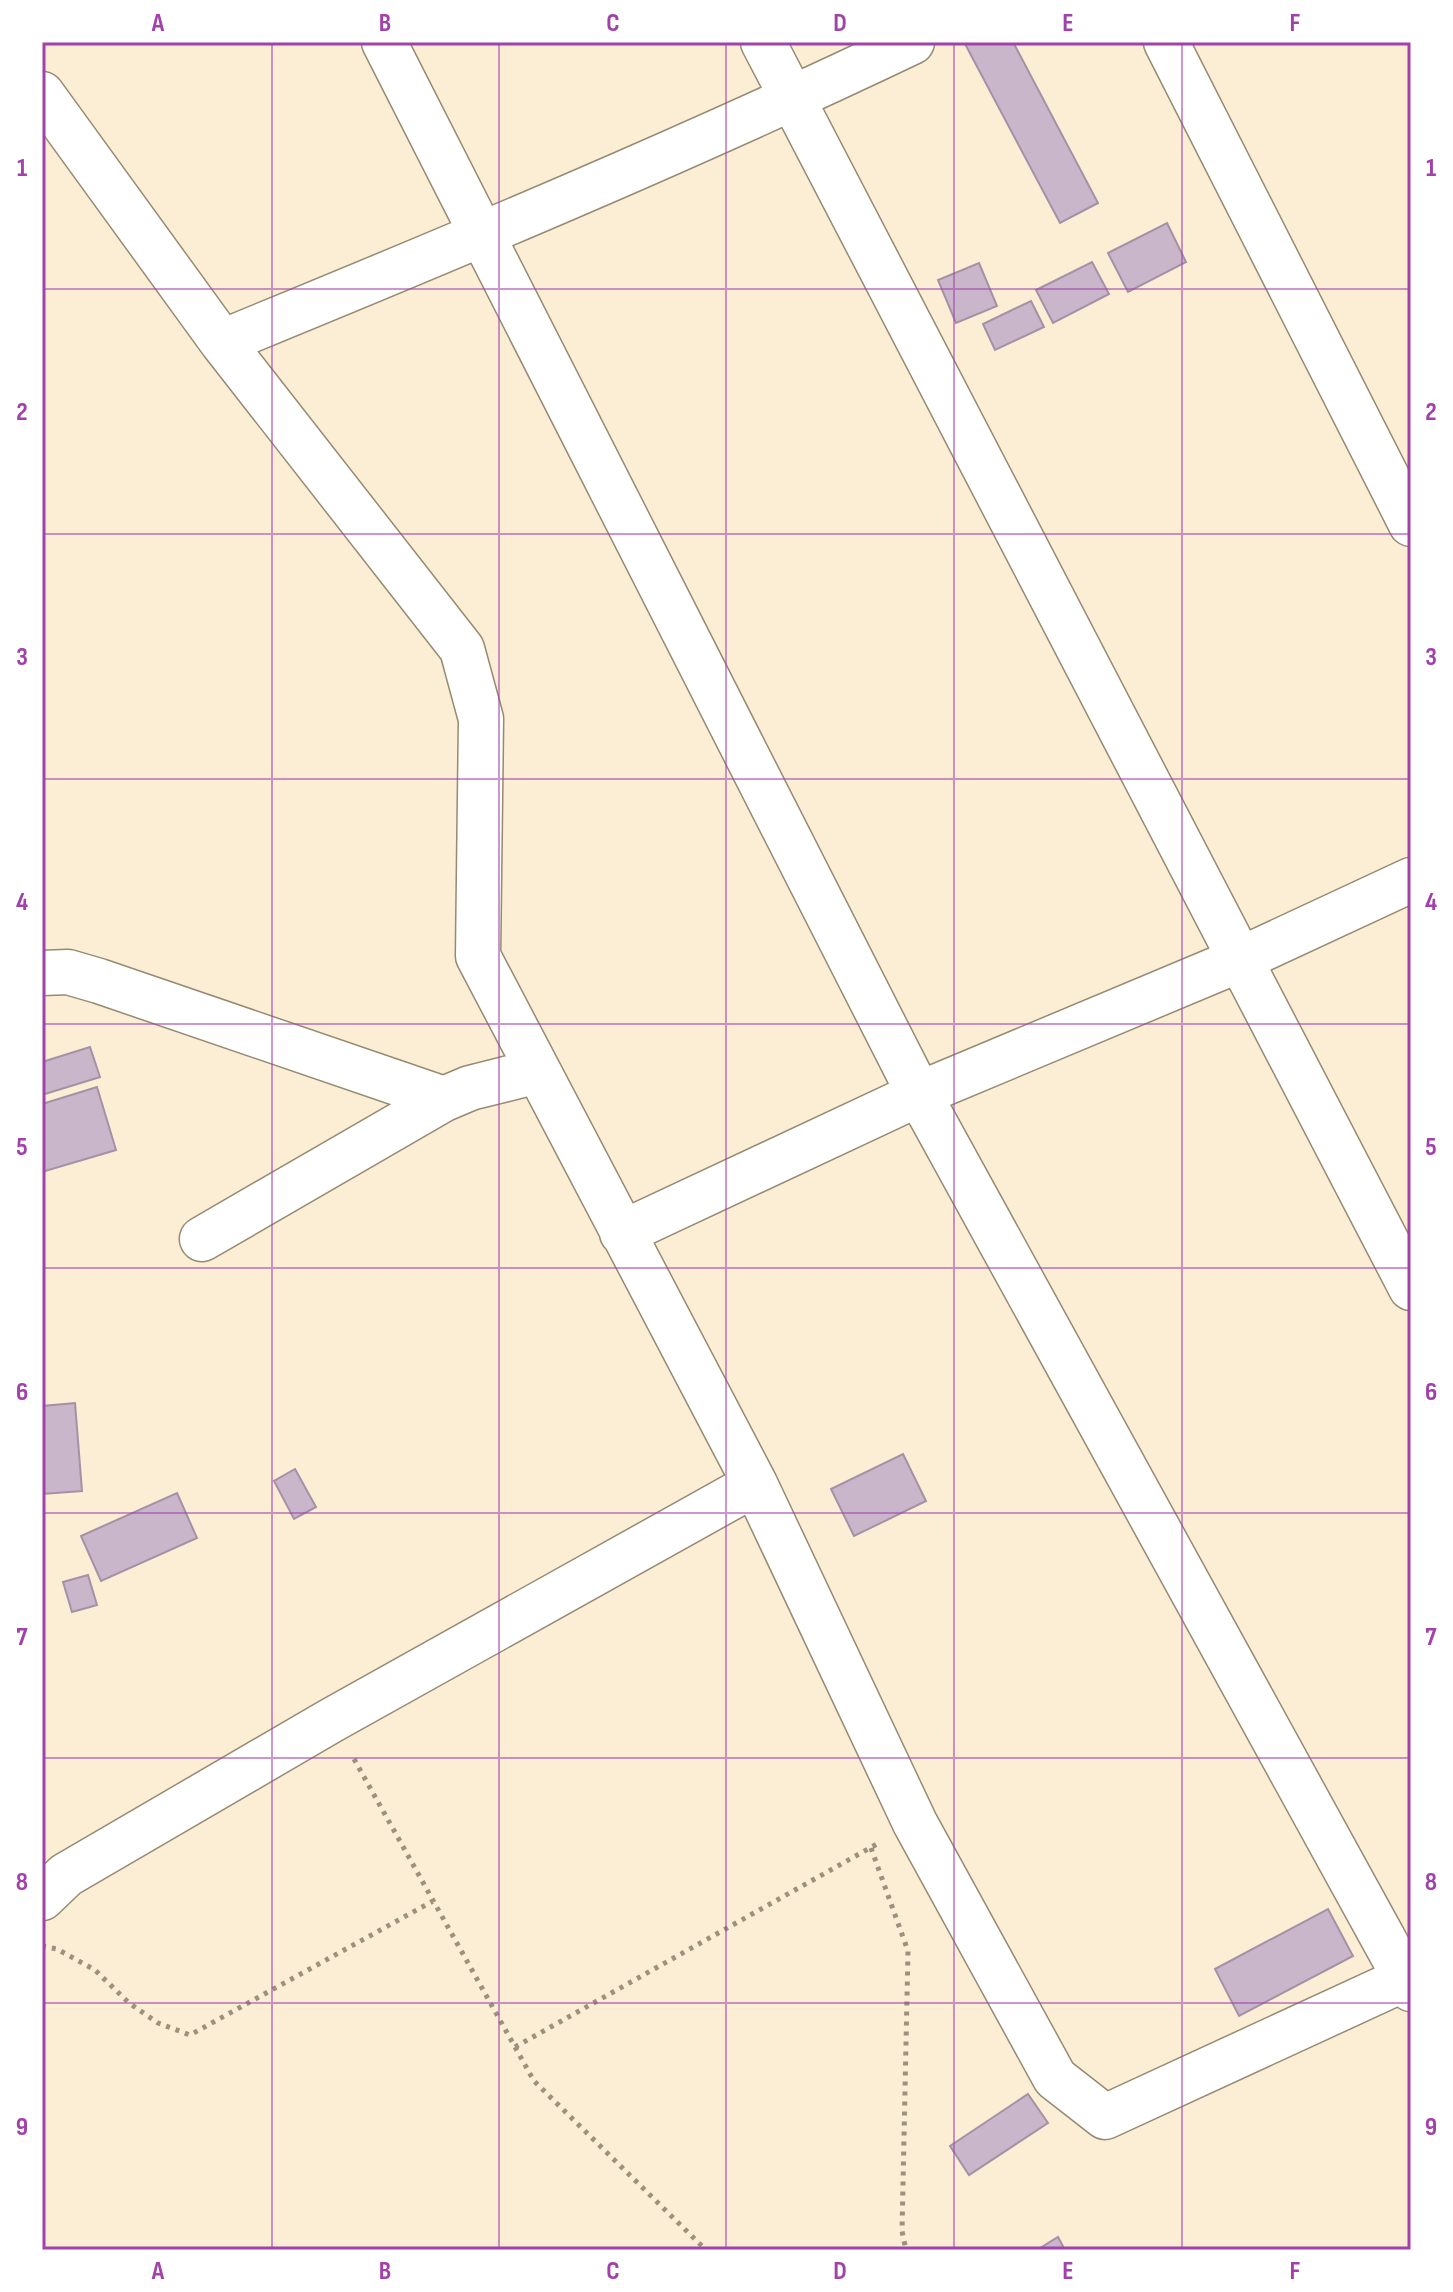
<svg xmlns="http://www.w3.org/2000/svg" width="1453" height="2292" font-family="'Sofia Sans Condensed',sans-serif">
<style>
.building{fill:#cab6cb;stroke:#a591a6;stroke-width:2}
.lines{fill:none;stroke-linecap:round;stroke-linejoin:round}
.minor-casing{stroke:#968a72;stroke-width:47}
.path{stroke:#9b917e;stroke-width:5;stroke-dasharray:4 6;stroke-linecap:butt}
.minor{stroke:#fff;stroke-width:44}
.grid{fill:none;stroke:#a141a9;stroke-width:2;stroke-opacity:0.55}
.neatline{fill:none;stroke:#a141a9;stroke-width:3}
.grid-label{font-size:26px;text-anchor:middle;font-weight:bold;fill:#a141a9}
</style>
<rect width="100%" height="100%" fill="#fbeed4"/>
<!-- building -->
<path class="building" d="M964 42H1013L1098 203 1060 223Z
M1167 223 1186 262 1128 292 1108 253Z
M1092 262 1109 294 1053 323 1036 290Z
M979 263 997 306 956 323 938 280Z
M1031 301 1044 327 995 350 983 324Z
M90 1047 100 1077 42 1095V1062Z
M97 1087 116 1150 42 1172V1104Z
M75 1403 82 1491 42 1494V1406Z
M903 1454 926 1501 854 1536 831 1489Z
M295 1469 316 1507 294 1519 274 1481Z
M177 1493 197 1538 101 1581 81 1536Z
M88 1575 97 1605 72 1612 63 1582Z
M1328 1909 1353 1956 1239 2016 1215 1969Z
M1028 2094 1048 2123 969 2175 950 2146Z
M1058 2237 1065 2250H1037Z"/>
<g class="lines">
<!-- minor casing -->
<g class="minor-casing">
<path id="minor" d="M384 42 919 1094 1411 1989
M763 42 1411 1288
M1166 42 1411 524
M42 94 222 342 462 649 481 719 478 956 755 1484 915 1823 1055 2078 1105 2117 1411 1976
M222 342C454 247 686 150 912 42
M42 973 68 972 99 981 444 1099 470 1088 538 1071
M622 1233 919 1094 1239 960 1411 880
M202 1239 444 1099
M42 1898 66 1875 332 1720 755 1484"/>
</g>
<!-- path -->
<path class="path" d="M354 1759 534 2081 706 2250
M871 1848 908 1951 902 2231 906 2250
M42 1946 57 1949 95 1970 129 2003 158 2023 190 2035 433 1901
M515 2047 877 1844"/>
<!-- minor -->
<use href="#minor" class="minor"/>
</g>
<!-- grid -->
<path class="grid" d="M272 42V2250M499 42V2250M726 42V2250M954 42V2250M1182 42V2250M42 289H1411M42 534H1411M42 779H1411M42 1024H1411M42 1268H1411M42 1513H1411M42 1758H1411M42 2003H1411"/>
<!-- border -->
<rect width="1453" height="2292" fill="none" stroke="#ffffff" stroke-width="88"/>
<rect x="44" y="44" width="1365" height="2204" class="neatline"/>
<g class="grid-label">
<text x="158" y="31">A</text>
<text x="385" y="31">B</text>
<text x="613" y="31">C</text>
<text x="840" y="31">D</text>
<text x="1068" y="31">E</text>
<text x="1295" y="31">F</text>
<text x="22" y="176">1</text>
<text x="1431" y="176">1</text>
<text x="22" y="420">2</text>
<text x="1431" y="420">2</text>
<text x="22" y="665">3</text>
<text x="1431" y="665">3</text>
<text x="22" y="910">4</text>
<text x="1431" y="910">4</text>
<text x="22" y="1155">5</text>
<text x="1431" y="1155">5</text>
<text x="22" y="1400">6</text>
<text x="1431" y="1400">6</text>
<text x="22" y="1645">7</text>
<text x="1431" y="1645">7</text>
<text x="22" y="1890">8</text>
<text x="1431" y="1890">8</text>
<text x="22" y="2135">9</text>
<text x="1431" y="2135">9</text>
<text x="158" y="2279">A</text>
<text x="385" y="2279">B</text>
<text x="613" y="2279">C</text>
<text x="840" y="2279">D</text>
<text x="1068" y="2279">E</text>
<text x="1295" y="2279">F</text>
</g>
</svg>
